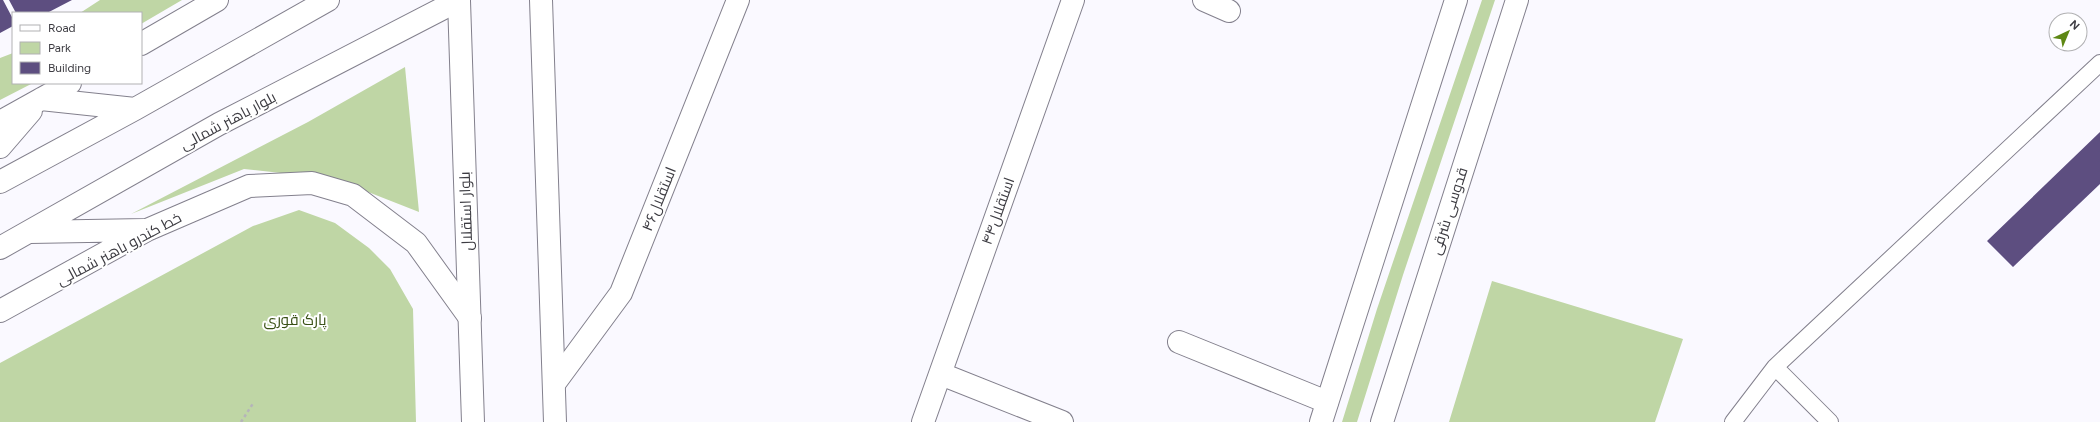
<svg xmlns="http://www.w3.org/2000/svg" width="2100" height="422" font-family="Figtree,Cairo,sans-serif">
<style>
.green{fill:#bfd6a5}
.building{fill:#5d4e80}
.lines{fill:none;stroke-linecap:round;stroke-linejoin:round}
.lane-casing{stroke:#83808d;stroke-width:18}
.street-casing{stroke:#83808d;stroke-width:24}
.secondary-casing{stroke:#83808d;stroke-width:24}
.primary-casing{stroke:#83808d;stroke-width:24}
.path{stroke:#b5b4ba;stroke-width:2.5;stroke-dasharray:3 3;stroke-linecap:butt}
.lane{stroke:#fff;stroke-width:16}
.street{stroke:#fff;stroke-width:22}
.secondary{stroke:#fff;stroke-width:22}
.primary{stroke:#fff;stroke-width:22}
.labels{text-anchor:middle;dominant-baseline:central;stroke-width:4;stroke-linejoin:round;paint-order:stroke}
.street-label{font-size:15px;fill:#3d3c42;stroke:#fff}
.park-label{font-size:15px;fill:#384f14;stroke:#fff}
</style>
<rect width="100%" height="100%" fill="#faf9ff"/>
<!-- green -->
<path class="green" d="M100 0H182L141 24V13H80Z
M1482 0H1495L1403 275 1357 422H1342L1377 309Z
M13 53V83H33L0 100V58Z
M405 67 419 212 335 179 244 169 131 214 308 122Z
M299 210 335 223 369 248 390 269 413 309 416 422H0V363L253 226Z
M1492 281 1683 339 1655 422H1449Z"/>
<!-- building -->
<path class="building" d="M0 0H3L13 19V26L0 33Z
M9 0H72L47 13H16Z
M2100 132V184L2013 267 1987 241Z"/>
<g class="lines">
<!-- lane casing -->
<g class="lane-casing">
<path id="lane" d="M1733 422 1775 367
M1830 422 1775 367 2100 63"/>
</g>
<!-- street casing -->
<g class="street-casing">
<path id="street" d="M1204 0 1229 11
M1179 342 1327 402
M941 374 1062 422
M554 384 621 293 738 0
M923 422 1073 0"/>
</g>
<!-- secondary casing -->
<g class="secondary-casing">
<path id="secondary" d="M541 0 555 422
M459 1 473 422
M1321 422 1456 0
M1382 422 1517 0"/>
</g>
<!-- primary casing -->
<g class="primary-casing">
<path id="primary" d="M141 44 217 0
M41 99 135 109
M0 122 70 83
M0 147 31 111
M0 182 135 109 328 0
M30 232 145 230
M0 248 219 124 459 0
M0 311 147 230 249 186 312 183 353 195 416 243 470 318"/>
</g>
<!-- path -->
<path class="path" d="M241 422 254 402"/>
<!-- lane -->
<use href="#lane" class="lane"/>
<!-- street -->
<use href="#street" class="street"/>
<!-- secondary -->
<use href="#secondary" class="secondary"/>
<!-- primary -->
<use href="#primary" class="primary"/>
</g>
<g class="labels">
<!-- street labels -->
<g class="street-label">
<text transform="translate(228 121) rotate(-28)">بلوار باهنر شمالی</text>
<text transform="translate(659 199) rotate(-68)">استقلال۴۶</text>
<text transform="translate(466 211) rotate(-92)">بلوار استقلال</text>
<text transform="translate(998 211) rotate(-70)">استقلال۴۴</text>
<text transform="translate(1449 211) rotate(-72)">قدوسی شرقی</text>
<text transform="translate(119 249) rotate(-28)">خط کندرو باهنر شمالی</text>
</g>
<!-- park labels -->
<g class="park-label">
<text x="295" y="320">پارک قوری</text>
</g>
</g>
<!-- legend -->
<rect x="12" y="12" width="130" height="72" fill="#ffffff" stroke="#b1b1b3"/>
<rect x="20" y="25" width="20" height="6" fill="#ffffff" stroke="#b1b1b3"/>
<text x="48" y="32" font-size="12" fill="#3d3c42">Road</text>
<rect x="20" y="42" width="20" height="12" fill="#bfd6a5" stroke="#b1b1b3"/>
<text x="48" y="52" font-size="12" fill="#3d3c42">Park</text>
<rect x="20" y="62" width="20" height="12" fill="#5d4e80" stroke="#b1b1b3"/>
<text x="48" y="72" font-size="12" fill="#3d3c42">Building</text>
<!-- north arrow -->
<g transform="translate(2068 32) rotate(44)"><circle r="19" fill="#ffffff" stroke="#b1b1b3"/>
<path d="M0-3L7 15L0 10L-7 15Z" fill="#5e8814"/>
<text y="-6" font-size="11" font-weight="bold" text-anchor="middle" fill="#3d3c42">N</text>
</g>
</svg>
